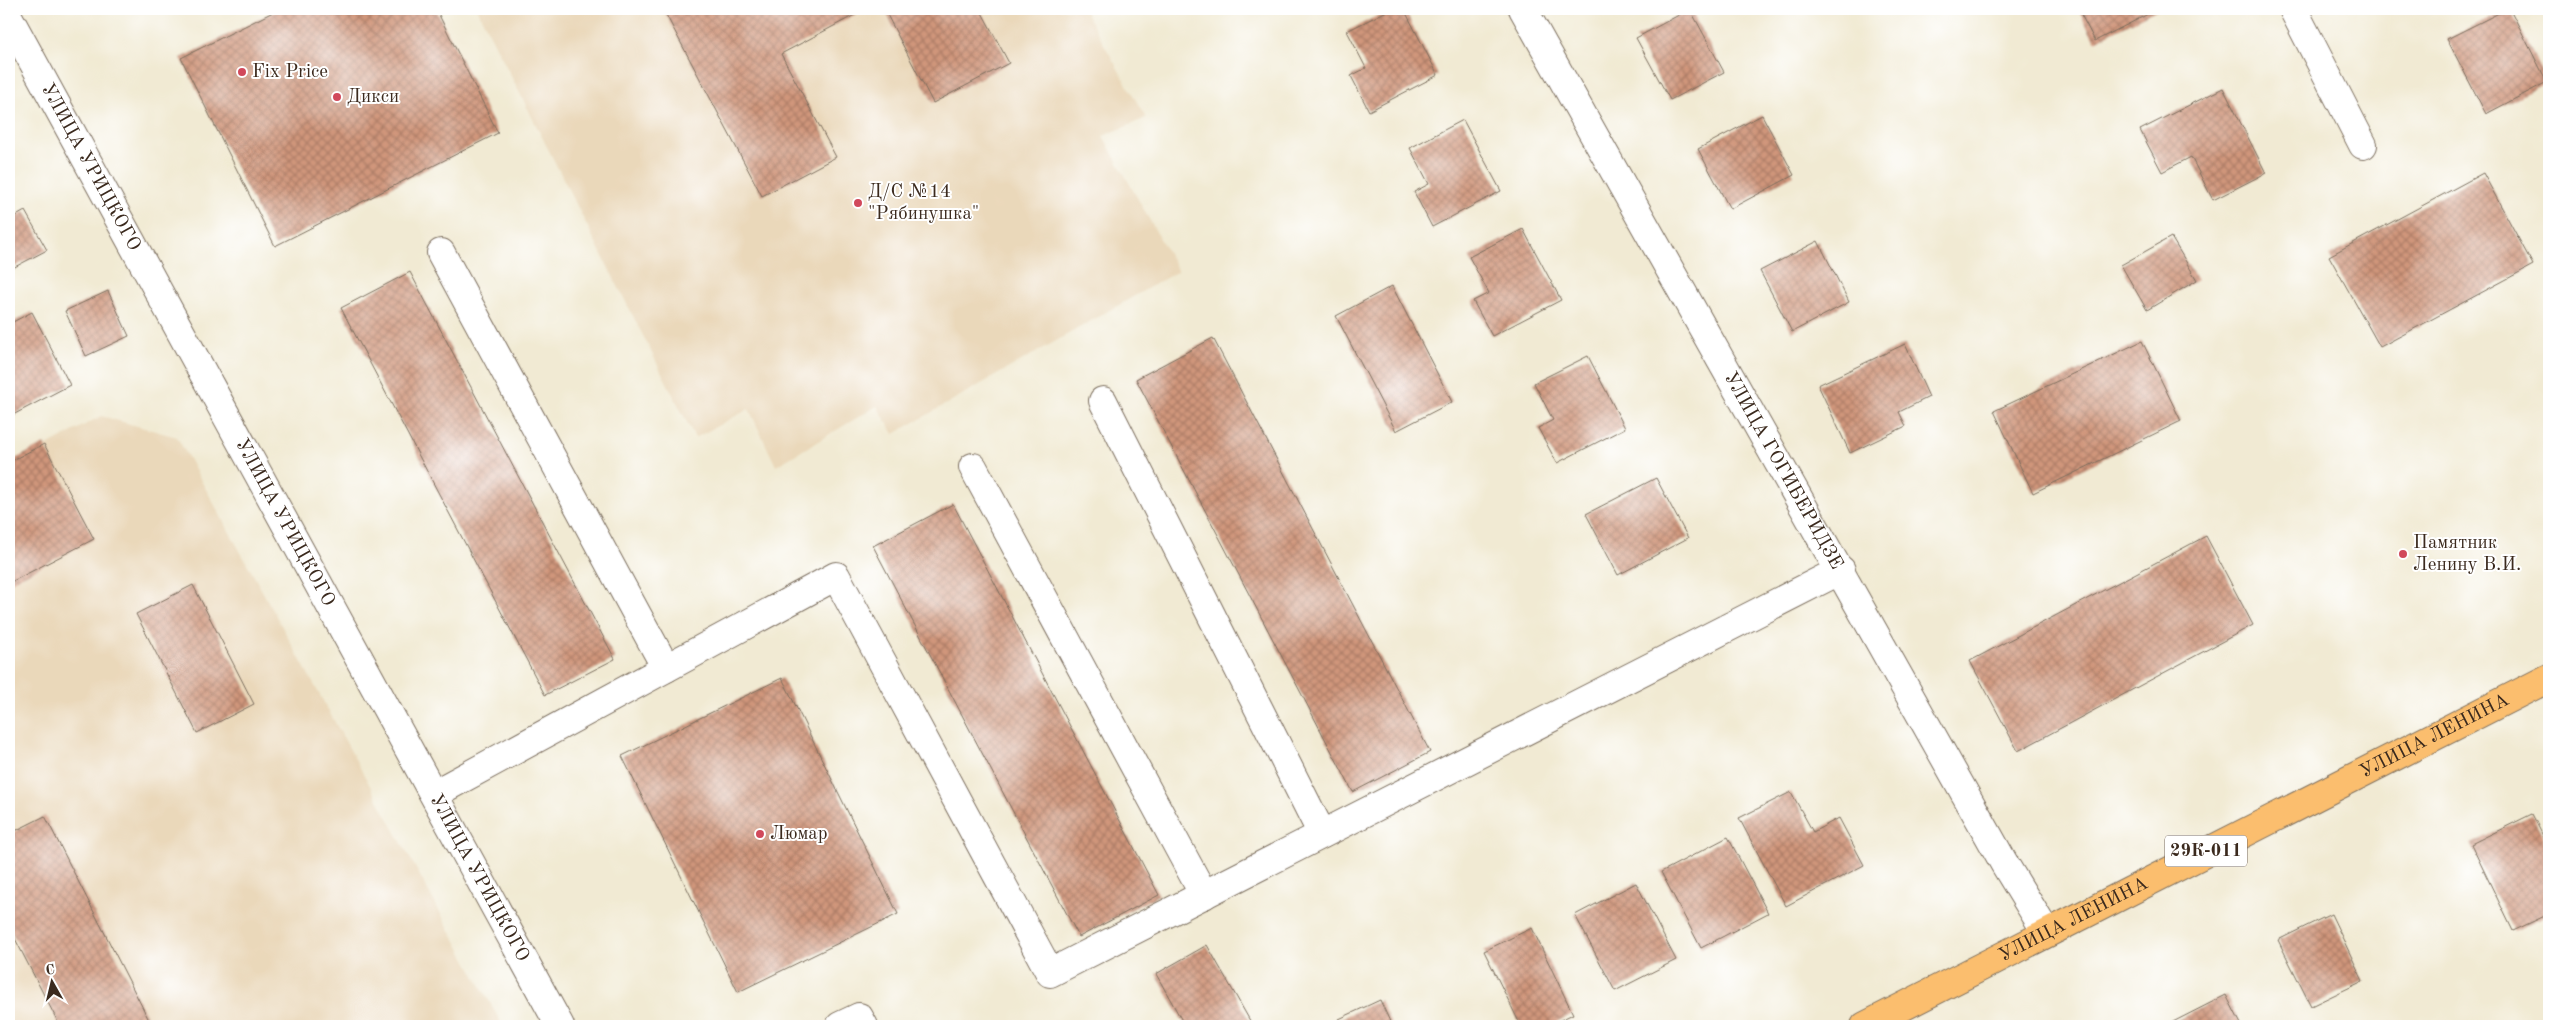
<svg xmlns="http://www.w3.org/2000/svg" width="2558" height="1035" font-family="'Old Standard TT',serif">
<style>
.built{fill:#ead8ba}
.building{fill:url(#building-cross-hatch)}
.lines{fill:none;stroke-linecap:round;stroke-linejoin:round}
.minor-casing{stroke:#7b6d5d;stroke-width:30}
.major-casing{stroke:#7b6d5d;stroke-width:30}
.minor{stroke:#fff;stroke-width:28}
.major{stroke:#fbbe6e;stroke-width:28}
.poi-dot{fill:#d1495b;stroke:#fff;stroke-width:2}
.labels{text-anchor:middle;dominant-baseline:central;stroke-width:4;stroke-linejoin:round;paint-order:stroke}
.shield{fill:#fff;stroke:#766a62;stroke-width:1}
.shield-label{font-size:18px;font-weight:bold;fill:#3b2a1e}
.poi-label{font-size:19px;fill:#3b2a1e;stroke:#fff;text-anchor:start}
.street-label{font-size:19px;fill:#3b2a1e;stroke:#fff}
</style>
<defs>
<pattern id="building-cross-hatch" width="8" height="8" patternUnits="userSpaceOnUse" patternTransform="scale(1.25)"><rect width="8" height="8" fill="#d0967c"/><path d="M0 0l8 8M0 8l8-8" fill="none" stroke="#aa7b65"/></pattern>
</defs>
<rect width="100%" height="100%" fill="#fff"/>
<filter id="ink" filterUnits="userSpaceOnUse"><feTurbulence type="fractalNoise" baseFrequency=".02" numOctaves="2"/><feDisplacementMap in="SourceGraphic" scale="10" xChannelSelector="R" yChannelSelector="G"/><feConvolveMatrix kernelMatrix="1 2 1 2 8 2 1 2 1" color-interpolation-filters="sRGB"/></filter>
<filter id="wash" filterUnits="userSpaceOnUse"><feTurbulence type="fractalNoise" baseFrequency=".0096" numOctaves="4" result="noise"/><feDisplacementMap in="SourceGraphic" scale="20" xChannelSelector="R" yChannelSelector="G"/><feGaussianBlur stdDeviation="1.12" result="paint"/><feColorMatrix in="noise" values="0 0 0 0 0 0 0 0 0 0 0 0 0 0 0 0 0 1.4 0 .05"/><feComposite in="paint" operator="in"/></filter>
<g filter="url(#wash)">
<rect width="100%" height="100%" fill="#f1ead3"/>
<!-- built -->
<path class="built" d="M477 9H1084L1146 118 1103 136 1178 271 894 434 877 406 776 466 749 409 695 438Z
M101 416 177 437 503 1026H9V467Z"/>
<g id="blocks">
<!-- building -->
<path class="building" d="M279 9H436L498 133 275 246 181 58Z
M663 9H760L761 12 767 9H866L781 54 836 157 762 196Z
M884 9H980L1009 63 933 103Z
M1391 9H1404L1438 75 1369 111 1351 76 1366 68 1347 31Z
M1690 9 1724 72 1670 100 1636 38Z
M2078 9H2158L2095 41Z
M2507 9H2510L2547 82 2486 114 2447 39Z
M2223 88 2266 173 2213 200 2191 157 2162 172 2140 130Z
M1762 115 1794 175 1730 209 1698 149Z
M1463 120 1501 191 1432 227 1414 192 1429 184 1410 148Z
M2483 173 2533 265 2380 347 2329 256Z
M25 211 47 250 9 270V220Z
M1523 229 1561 300 1492 336 1473 301 1489 293 1469 257Z
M2171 237 2197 280 2147 310 2121 265Z
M1818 241 1849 302 1792 332 1760 271Z
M410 272 615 659 545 695 341 308Z
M1392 286 1452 402 1396 431 1336 316Z
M108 291 129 336 86 356 65 311Z
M32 312 70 385 9 417V324Z
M1213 338 1430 752 1353 792 1136 379Z
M2142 341 2181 421 2033 493 1994 411Z
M1905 344 1929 397 1899 412 1906 426 1850 453 1818 385Z
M1588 356 1625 428 1557 463 1538 428 1553 420 1534 383Z
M44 444 94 539 9 583V462Z
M1656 478 1688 538 1618 575 1586 514Z
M953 504 1159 895 1079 937 873 546Z
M2206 536 2253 625 2018 751 1970 661Z
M193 585 254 704 197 733 136 614Z
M782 678 898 914 738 992 622 756Z
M1791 792 1813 832 1839 818 1864 865 1786 906 1739 818Z
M2532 814 2549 848V914L2513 931 2471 844Z
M45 816 152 1026H60L9 927V834Z
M1728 837 1768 913 1701 948 1661 872Z
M1636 883 1676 960 1615 991 1575 915Z
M2331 914 2363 981 2311 1006 2278 940Z
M1532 928 1573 1014 1548 1026H1521L1484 951Z
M1207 945 1253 1026H1185L1156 974Z
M2226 995 2242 1026H2165Z
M1380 1000 1392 1026H1343L1339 1019Z"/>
</g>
</g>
<g filter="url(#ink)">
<use href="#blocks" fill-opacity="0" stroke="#7b6d5d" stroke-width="1"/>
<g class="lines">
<!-- minor casing -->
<g class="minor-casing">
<g id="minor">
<path id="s1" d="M1523 9 2004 863 2046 932"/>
<path d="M2293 9 2363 145"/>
<path id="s2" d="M9 18 560 1026"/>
<path d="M441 253 666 668"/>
<path d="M1103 401 1322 834"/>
<path d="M973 467 1204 895"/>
<path d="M434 794 836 576 1050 973 1841 570"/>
<path d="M840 1026 859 1017 864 1026"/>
</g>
</g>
<!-- major casing -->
<g class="major-casing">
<g id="major">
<path id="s3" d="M1865 1026 2549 678"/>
</g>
</g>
<!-- minor -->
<use href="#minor" class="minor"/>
<!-- major -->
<use href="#major" class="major"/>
</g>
</g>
<!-- markers -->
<g class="poi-dot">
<circle cx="242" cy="72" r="5"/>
<circle cx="337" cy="97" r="5"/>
<circle cx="858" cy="203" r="5"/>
<circle cx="2403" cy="554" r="5"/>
<circle cx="760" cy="834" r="5"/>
</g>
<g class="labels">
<!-- shield labels -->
<rect class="shield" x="2165" y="835.5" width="82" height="31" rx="4"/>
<g class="shield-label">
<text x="2206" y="851">29К-011</text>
</g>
<!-- poi labels -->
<g class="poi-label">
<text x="252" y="72">Fix Price</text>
<text x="347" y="97">Дикси</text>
<text x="868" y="192">Д/С №14<tspan x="868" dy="22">"Рябинушка"</tspan></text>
<text x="2413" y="543">Памятник<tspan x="2413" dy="22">Ленину В.И.</tspan></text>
<text x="770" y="834">Люмар</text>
</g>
<!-- street labels -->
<g class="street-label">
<text stroke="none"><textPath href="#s2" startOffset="170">УЛИЦА УРИЦКОГО</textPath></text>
<text stroke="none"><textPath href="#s1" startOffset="530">УЛИЦА ГОГИБЕРИДЗЕ</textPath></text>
<text stroke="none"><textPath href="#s2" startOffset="575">УЛИЦА УРИЦКОГО</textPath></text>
<text stroke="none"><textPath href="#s3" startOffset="639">УЛИЦА ЛЕНИНА</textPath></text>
<text stroke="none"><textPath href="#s2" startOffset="980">УЛИЦА УРИЦКОГО</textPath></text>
<text stroke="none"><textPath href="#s3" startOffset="234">УЛИЦА ЛЕНИНА</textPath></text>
</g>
</g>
<!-- margin -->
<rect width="2558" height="1035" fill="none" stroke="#fff" stroke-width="30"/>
<!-- north arrow -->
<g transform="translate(52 982) rotate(352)" stroke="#ffffff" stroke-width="4" paint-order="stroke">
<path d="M0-4L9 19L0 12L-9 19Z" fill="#3b2a1e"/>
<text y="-8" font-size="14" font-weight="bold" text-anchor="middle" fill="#3b2a1e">С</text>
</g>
</svg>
